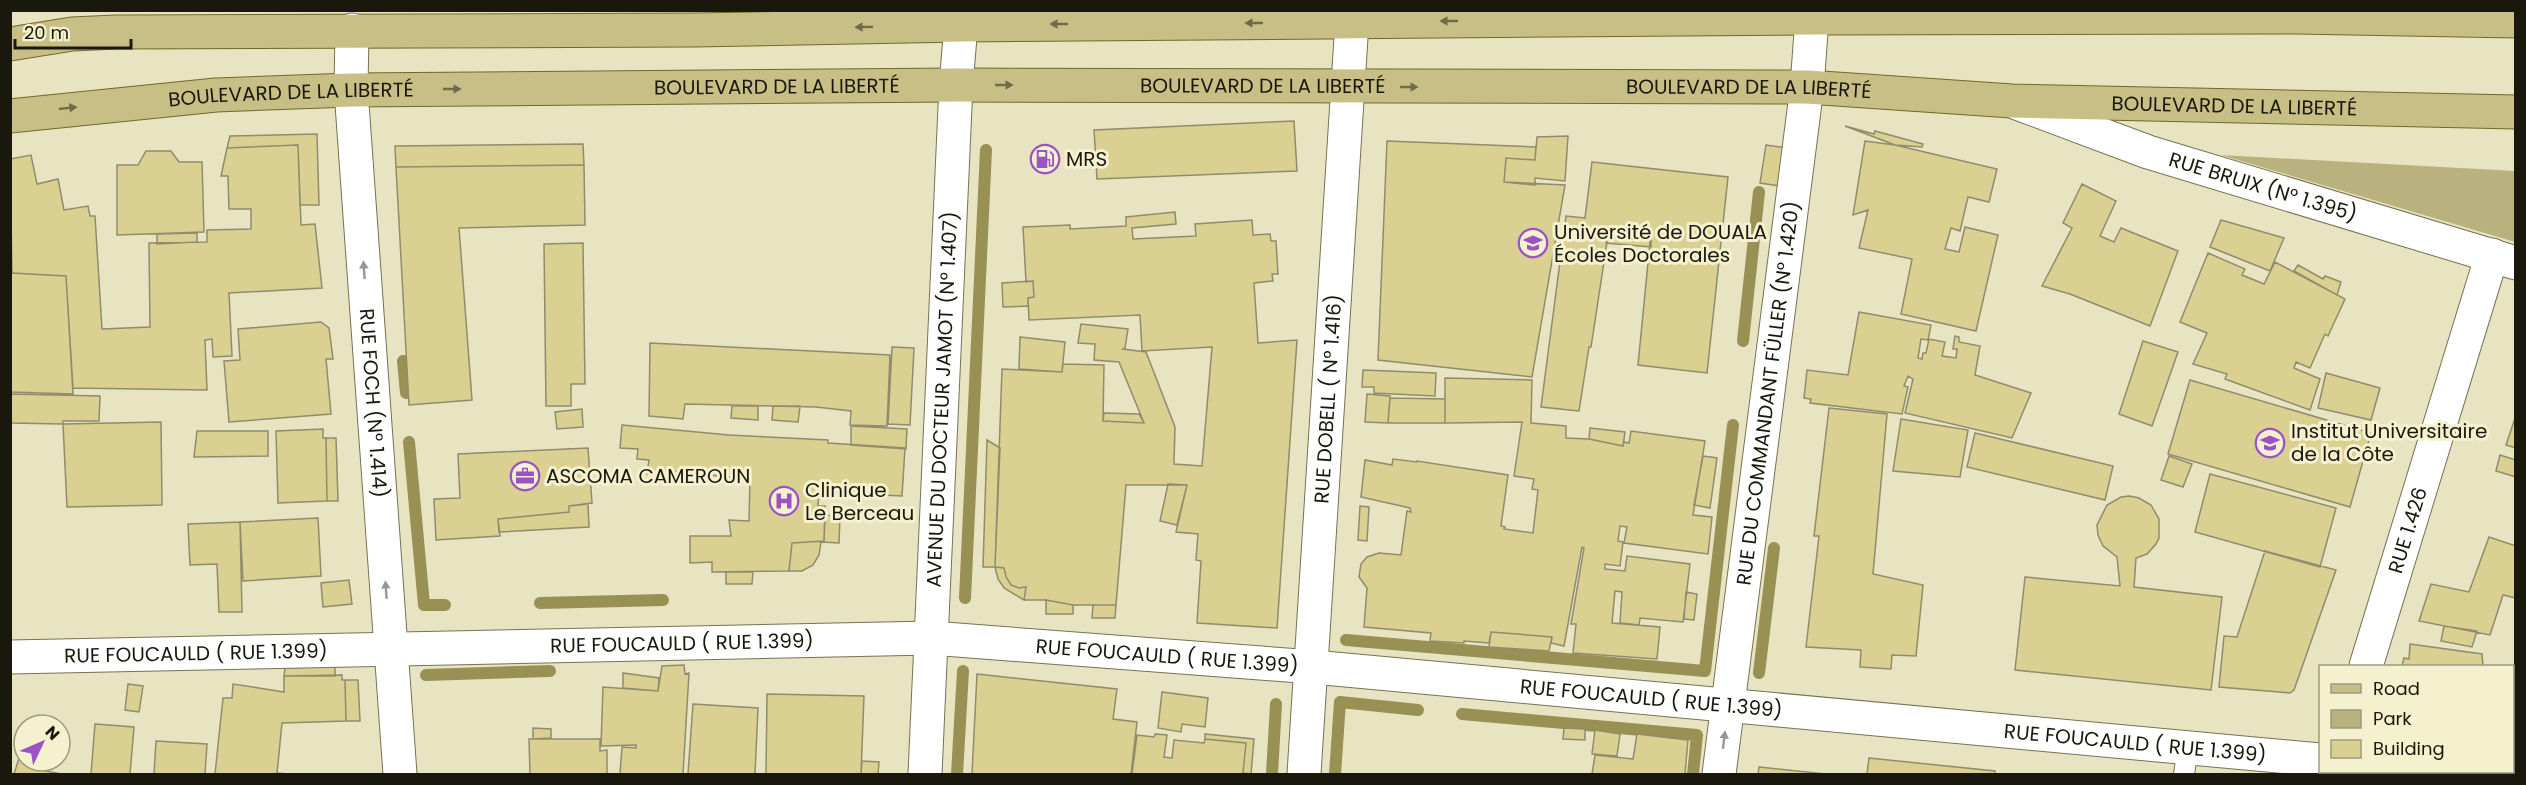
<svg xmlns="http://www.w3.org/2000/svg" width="2526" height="785" font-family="Poppins,sans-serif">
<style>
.green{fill:#b9b27e}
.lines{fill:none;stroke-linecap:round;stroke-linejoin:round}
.stream{stroke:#999054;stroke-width:12}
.building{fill:#d9d092;stroke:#908c6c;stroke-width:1.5}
.lane-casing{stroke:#777254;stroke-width:22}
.street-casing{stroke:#777254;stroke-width:35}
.secondary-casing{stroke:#777254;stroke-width:35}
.primary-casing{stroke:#726927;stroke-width:35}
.lane{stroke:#fff;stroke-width:20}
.street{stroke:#fff;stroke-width:33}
.secondary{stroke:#fff;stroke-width:33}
.primary{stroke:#c7bf86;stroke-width:33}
.oneway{fill:#706c49}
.oneway2{fill:#989792}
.labels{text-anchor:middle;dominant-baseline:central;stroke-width:6;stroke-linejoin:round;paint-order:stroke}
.street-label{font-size:20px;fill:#1a180c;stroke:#f5f0ce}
.poi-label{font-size:20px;fill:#1a180c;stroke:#f5f0ce;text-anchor:start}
</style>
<rect width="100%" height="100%" fill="#e8e3c1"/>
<!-- green -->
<path class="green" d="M2221 155 2515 171V242Z"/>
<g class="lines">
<!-- stream -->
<path class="stream" d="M1743 341 1759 192
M403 361 406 393
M409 442 424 605H445
M965 598 986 150
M540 603 663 600
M1346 640 1705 671 1733 425
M1759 673 1774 548
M426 675 550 671
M1462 714 1697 735 1693 774
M957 774 963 671
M1272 774 1276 704
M1335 774 1340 702 1418 710"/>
</g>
<!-- building -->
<path class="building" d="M1294 121 1297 171 1097 179 1094 130Z
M1845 126 1874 134 1875 131 1923 144 1922 147 1895 145Z
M317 134 319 205H300L298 145 227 148 230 136Z
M1568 136 1565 181 1535 178V185L1504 182 1506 158 1535 160 1537 137Z
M1387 141 1536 147 1535 160 1506 158 1504 182 1565 185 1532 377 1378 360Z
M1865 141 1895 145 1997 169 1989 202 1968 197 1960 231 1951 228 1945 249 1959 252 1965 227 1998 235 1976 331 1901 314 1912 259 1859 248 1868 210 1853 215Z
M583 144 584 165 396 167 395 146Z
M298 145 301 225 315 224 322 288 229 293 232 356 213 357 212 339 205 340 207 390 73 388 66 276 12 273 10 159 31 155 37 184 58 179 64 210 88 206 90 216H95L102 329 150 327 149 243 207 242V230L251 229V209H229L228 176H221L227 148Z
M1766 145 1787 148 1780 186 1760 183Z
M146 151H171L179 162H202L204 232 117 235V165H138Z
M1592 162 1728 177 1707 373 1638 365 1651 232 1609 229 1591 347H1589L1579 411 1541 407 1566 216 1585 218Z
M584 165 585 225 459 228 472 400 409 405 396 167Z
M2082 184 2116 201 2100 236 2114 242 2121 228 2178 251 2150 326 2070 294 2042 286 2072 228 2063 223Z
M1175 212 1176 224 1132 228 1133 239 1196 236 1195 224 1252 220 1253 235 1270 234 1271 241H1276L1278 274H1272L1273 281 1254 283 1258 343 1297 340 1277 628 1197 623 1201 561 1196 560 1198 534 1176 532 1187 485H1126L1116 605H1073L1046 600H1024L1026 587 1019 588 1011 585 1006 577 1004 568 995 567 1002 369 1062 372 1063 364 1104 365 1103 421 1144 423 1119 362 1094 360 1095 344 1078 343 1081 324 1128 329 1125 348 1123 349 1146 352 1175 427 1174 464 1202 466 1212 347 1142 351 1140 315 1029 320 1028 298 1034 297 1033 281 1026 282 1023 227 1070 225V229L1126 226V217Z
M2221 220 2284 238 2270 271 2210 247Z
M1609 229 1651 232V247L1606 243Z
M197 233V242L157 244V234Z
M583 243 585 384H571V406H546L544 244Z
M2208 253 2245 269 2242 275 2264 284 2275 262 2345 299 2328 336 2325 334 2310 368 2296 362 2294 368 2320 379 2310 410 2225 379 2227 374 2193 364 2207 333 2180 322Z
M2298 265 2323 279 2325 276 2341 282 2337 295 2294 271Z
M10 273 66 276 73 394 10 392Z
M1033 281 1034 297 1028 298V306L1003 307 1002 283Z
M1859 312 1931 325 1928 340 1921 339 1918 358 1922 359 1923 353H1926L1929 339 1945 342 1942 356 1956 358 1957 349H1953L1955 336 1959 337V342L1980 346 1975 375 2031 393 2012 438 1905 413 1913 379 1908 376 1904 386 1908 387 1902 414 1810 403 1811 399 1804 398 1807 370 1848 375Z
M321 322 329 328 333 359H326L331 414 229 422 224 361 240 360 238 329Z
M1020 337 1065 342 1062 372 1019 369Z
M2143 341 2178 352 2152 426 2119 414Z
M650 343 890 355 887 426 850 425 851 411 816 407 685 404 683 419 649 416Z
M892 347 914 348 910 425 888 424Z
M1363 370 1436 373 1435 396 1374 393V387H1362Z
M2326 373 2380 388 2371 420 2318 408Z
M1445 378 1532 380 1531 423 1566 426V438L1589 439 1623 446 1624 442 1629 443 1631 431 1705 441 1693 515 1712 517 1708 554 1624 543 1627 527 1620 526 1618 541 1623 542 1620 566 1605 564V569L1625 571 1627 556 1690 564 1683 622 1640 618 1639 625 1620 623 1622 592 1615 591 1612 623 1660 627 1657 659 1573 653 1576 624H1571L1584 548 1582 547 1564 646 1551 643 1552 637 1491 632 1489 643 1464 641V643L1430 641 1431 633 1364 627 1367 588 1359 577 1361 564 1367 557 1379 553 1401 555 1407 511 1411 512 1410 508 1361 497 1365 460 1392 465 1393 459 1417 462V461L1508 475 1501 526 1505 527 1504 529 1533 533 1538 490 1532 489 1534 479 1514 476 1522 422 1445 423Z
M2190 380 2371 433 2350 507 2168 454Z
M10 394 100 396 99 421H63V424L10 423Z
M1367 394 1390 396 1388 423 1365 422Z
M1390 398 1445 399V423H1388Z
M732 406H758V420L731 418Z
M773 406H800L798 422 772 420Z
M1829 408 1887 414 1873 574 1923 585 1916 656 1892 655 1891 669 1860 667 1861 650 1806 647 1819 536H1814Z
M582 409 583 427 557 429 555 412Z
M1104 413 1139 414 1144 423 1103 421Z
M2516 415V448L2506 445Z
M1901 419 1968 430 1960 477 1893 471Z
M161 422 162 505 67 507 63 424Z
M622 425 729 435 828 440V443L905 448 902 496 819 492 818 506H825L824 541 792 543 789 571 712 572V562L690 563V536H731L729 520 749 521 750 479 668 471V476L647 474 649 460 637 459 638 449 620 448Z
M851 426 907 429 906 449 851 445Z
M1590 428 1625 432 1623 446 1589 439Z
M323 429V438H326L327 501 278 503 276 431Z
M197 431H268V456L194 457Z
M1975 433 2113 466 2105 500 1967 467Z
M326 438H336L338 501H327Z
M987 440 1000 448 995 567H983Z
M588 448 592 503 569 506V512L498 519 500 536 436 540 434 499 460 498 458 454Z
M2500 455 2516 460V477L2496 471Z
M1703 456 1717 458 1710 508 1694 505Z
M2169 456 2192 464 2183 487 2161 480Z
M2210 474 2336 508 2320 567 2195 532Z
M1168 484 1187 485 1177 525 1160 521Z
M2129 496 2139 498 2151 505 2159 519V538L2156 544 2147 554 2136 558 2134 587 2222 597 2211 690 2015 670 2025 577 2120 586 2117 557 2103 546 2098 535 2097 525 2107 505 2121 497Z
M588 504 589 527 499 532 498 519 569 512V506Z
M1360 506 1369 507 1367 541 1358 540Z
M825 515 840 516 839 543 821 542 819 555 813 565 802 571H789L792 543 824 541Z
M318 518 321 576 243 581 240 522Z
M240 522 242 612H219L217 564 190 565 188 524Z
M2489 537 2516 546V598L2503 595 2490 635 2419 621 2431 584 2469 592Z
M2265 551 2336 570 2294 690 2290 693 2219 687 2224 636 2237 637Z
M995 567 1004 568 1006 577 1011 585 1019 588 1026 587 1024 600 1004 588 998 579Z
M726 572H753L752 584H726Z
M349 580 352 604 323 607 321 583Z
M1686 592 1697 594 1694 620 1684 619Z
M1046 600 1073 605V614H1046Z
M1093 605H1116L1115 618H1092Z
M2444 626 2477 631 2472 647 2441 641Z
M1491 632 1552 637 1549 651 1489 647Z
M2410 644 2482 654 2483 666H2402L2404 658 2409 659Z
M684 665 685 674 689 673 683 774H620L622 747 636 748V745L601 746 603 687 658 691 662 666Z
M335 666V676H284L285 668Z
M623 673 659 678 658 691 623 688Z
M977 674 1117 689 1113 719 1137 722 1131 774H972Z
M342 675V680H345L346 721 282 723 277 773 288 774H215L223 698H232L233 684 284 692V676Z
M345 680H358L360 721H346Z
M128 684 143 686 139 712 125 710Z
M1162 692 1208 698 1205 727 1182 724 1181 732 1158 728Z
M767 694 864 696 861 774H766Z
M693 704 758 708 755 774H688Z
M95 724 134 727 130 774H91Z
M533 728 551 729V738L533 739Z
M1564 728 1585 729V740L1563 739Z
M1595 730 1620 734 1617 756 1592 754Z
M1155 734 1167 735 1164 757 1172 758 1174 740 1204 743 1205 739 1246 743 1243 773 1246 774H1132L1137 735 1154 737Z
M1205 734 1254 739 1251 774 1243 773 1246 743 1205 739Z
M1637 734 1688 740 1685 774H1592L1595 755 1633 759Z
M529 739H600V751L607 750V774H530Z
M156 741 207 744 205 774H154Z
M21 752 24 753V761H48L46 771 61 774H14Z
M1869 758 1995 771V774H1867Z
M862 761 879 762 878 774H861Z
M1759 767 1826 774H1758Z"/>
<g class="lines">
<!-- lane casing -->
<g class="lane-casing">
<path id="lane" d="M2184 774 2188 748"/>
</g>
<!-- street casing -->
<g class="street-casing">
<g id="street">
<path id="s1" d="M352 30 351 90 400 774"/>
<path id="s2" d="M10 657 931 638 1313 667 2320 760"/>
<path id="s3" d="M2366 666 2492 255"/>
<path d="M2423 772 2450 774"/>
<path id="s4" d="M925 774 956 85 961 25"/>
<path id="s5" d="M1304 774 1352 22"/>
<path id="s6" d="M1719 774 1807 87 1812 18"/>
</g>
</g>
<!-- secondary casing -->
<g class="secondary-casing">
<g id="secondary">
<path id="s7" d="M2017 103 2148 152 2516 263"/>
</g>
</g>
<!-- primary casing -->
<g class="primary-casing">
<g id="primary">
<path d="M10 44 72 34 116 32 695 30 961 25 1812 18 2295 17 2516 21"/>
<path id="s8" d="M10 116 216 95 351 90 956 85 1807 87 2012 101 2516 112"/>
</g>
</g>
<!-- lane -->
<use href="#lane" class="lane"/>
<!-- street -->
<use href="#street" class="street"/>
<!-- secondary -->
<use href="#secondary" class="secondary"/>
<!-- primary -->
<use href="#primary" class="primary"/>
</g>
<!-- one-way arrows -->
<defs><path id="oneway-solid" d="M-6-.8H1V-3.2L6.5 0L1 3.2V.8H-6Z" transform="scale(1.5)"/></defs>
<g class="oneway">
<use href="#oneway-solid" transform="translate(1449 21) rotate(180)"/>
<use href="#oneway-solid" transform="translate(1254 23) rotate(180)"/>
<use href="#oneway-solid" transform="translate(1059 24) rotate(180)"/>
<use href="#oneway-solid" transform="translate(864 27) rotate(179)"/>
<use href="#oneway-solid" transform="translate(1004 85)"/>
<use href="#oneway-solid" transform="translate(1409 87)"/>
<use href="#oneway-solid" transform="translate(452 89)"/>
<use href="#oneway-solid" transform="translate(68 108) rotate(-6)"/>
</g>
<g class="oneway2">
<use href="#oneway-solid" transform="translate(364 270) rotate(-94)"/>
<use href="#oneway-solid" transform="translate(386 590) rotate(-94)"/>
<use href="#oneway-solid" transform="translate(1724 740) rotate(-83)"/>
</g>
<!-- icons -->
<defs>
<g id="fuel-ring" transform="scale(1.5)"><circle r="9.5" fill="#f5f0ce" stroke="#9a52c5" stroke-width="1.5"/><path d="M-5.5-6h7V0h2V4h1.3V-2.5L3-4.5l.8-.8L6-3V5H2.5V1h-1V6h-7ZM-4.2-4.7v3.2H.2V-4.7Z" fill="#9a52c5"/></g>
<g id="school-ring" transform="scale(1.5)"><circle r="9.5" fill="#f5f0ce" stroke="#9a52c5" stroke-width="1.5"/><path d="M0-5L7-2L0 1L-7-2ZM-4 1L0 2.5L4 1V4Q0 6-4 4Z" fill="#9a52c5"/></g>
<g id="university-ring" transform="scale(1.5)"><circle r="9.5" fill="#f5f0ce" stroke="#9a52c5" stroke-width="1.5"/><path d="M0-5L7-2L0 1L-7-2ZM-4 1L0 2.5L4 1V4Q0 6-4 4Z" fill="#9a52c5"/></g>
<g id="office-ring" transform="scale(1.5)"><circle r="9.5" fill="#f5f0ce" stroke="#9a52c5" stroke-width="1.5"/><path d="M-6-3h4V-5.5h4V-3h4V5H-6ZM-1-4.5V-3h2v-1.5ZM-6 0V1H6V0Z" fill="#9a52c5"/></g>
<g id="hospital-ring" transform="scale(1.5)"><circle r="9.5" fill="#f5f0ce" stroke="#9a52c5" stroke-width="1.5"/><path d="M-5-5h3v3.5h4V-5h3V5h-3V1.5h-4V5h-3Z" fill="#9a52c5"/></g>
</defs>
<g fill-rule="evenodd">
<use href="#fuel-ring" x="1045" y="159"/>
<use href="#school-ring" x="1533" y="243"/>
<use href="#university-ring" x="2270" y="443"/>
<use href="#office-ring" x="525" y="476"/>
<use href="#hospital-ring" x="784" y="501"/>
</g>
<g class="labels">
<!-- street labels -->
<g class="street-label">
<text stroke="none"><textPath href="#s8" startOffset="768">BOULEVARD DE LA LIBERTÉ</textPath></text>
<text stroke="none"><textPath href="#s8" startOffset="1254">BOULEVARD DE LA LIBERTÉ</textPath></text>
<text stroke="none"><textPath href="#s8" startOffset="1740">BOULEVARD DE LA LIBERTÉ</textPath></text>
<text stroke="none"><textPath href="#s8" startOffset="282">BOULEVARD DE LA LIBERTÉ</textPath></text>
<text stroke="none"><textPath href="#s8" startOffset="2226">BOULEVARD DE LA LIBERTÉ</textPath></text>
<text stroke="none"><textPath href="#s7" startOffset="260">RUE BRUIX (N° 1.395)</textPath></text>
<text stroke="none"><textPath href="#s6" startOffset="384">RUE DU COMMANDANT FÜLLER (N° 1.420)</textPath></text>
<text stroke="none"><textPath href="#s5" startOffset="376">RUE DOBELL ( N° 1.416)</textPath></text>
<text stroke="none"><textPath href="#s4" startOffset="375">AVENUE DU DOCTEUR JAMOT (N° 1.407)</textPath></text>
<text stroke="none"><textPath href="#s1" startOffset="374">RUE FOCH (N° 1.414)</textPath></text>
<text stroke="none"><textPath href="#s3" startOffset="142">RUE 1.426</textPath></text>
<text stroke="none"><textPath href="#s2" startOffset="672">RUE FOUCAULD ( RUE 1.399)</textPath></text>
<text stroke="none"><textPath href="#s2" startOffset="186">RUE FOUCAULD ( RUE 1.399)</textPath></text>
<text stroke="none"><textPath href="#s2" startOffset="1158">RUE FOUCAULD ( RUE 1.399)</textPath></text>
<text stroke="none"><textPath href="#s2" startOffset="1644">RUE FOUCAULD ( RUE 1.399)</textPath></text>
<text stroke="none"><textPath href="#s2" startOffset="2130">RUE FOUCAULD ( RUE 1.399)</textPath></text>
</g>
<!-- poi labels -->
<g class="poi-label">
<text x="1066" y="159">MRS</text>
<text x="1554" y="232">Université de DOUALA<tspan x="1554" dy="23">Écoles Doctorales</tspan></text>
<text x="2291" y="431">Institut Universitaire<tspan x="2291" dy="23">de la Côte</tspan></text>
<text x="546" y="476">ASCOMA CAMEROUN</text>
<text x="805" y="490">Clinique<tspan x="805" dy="23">Le Berceau</tspan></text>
</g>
</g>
<!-- border -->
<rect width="2526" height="785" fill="none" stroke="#1a180c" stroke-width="24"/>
<!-- legend -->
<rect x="2319" y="665" width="195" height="108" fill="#f5f0ce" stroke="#9d9a80" stroke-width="1.5"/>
<rect x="2331" y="684" width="30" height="9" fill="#c7bf86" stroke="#9d9a80" stroke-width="1.5"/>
<text x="2373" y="695" font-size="18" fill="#1a180c">Road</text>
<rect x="2331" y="710" width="30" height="18" fill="#b9b27e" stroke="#9d9a80" stroke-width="1.5"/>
<text x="2373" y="725" font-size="18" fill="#1a180c">Park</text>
<rect x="2331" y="740" width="30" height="18" fill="#d9d092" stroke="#9d9a80" stroke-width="1.5"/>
<text x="2373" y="755" font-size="18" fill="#1a180c">Building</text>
<!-- north arrow -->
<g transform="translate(42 743) rotate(46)"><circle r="28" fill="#f5f0ce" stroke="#9d9a80" stroke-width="1.5"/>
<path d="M0-4.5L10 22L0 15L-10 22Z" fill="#9a52c5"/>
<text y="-9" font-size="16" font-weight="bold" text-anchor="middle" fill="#1a180c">N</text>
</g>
<!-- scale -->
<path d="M15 39v9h116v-9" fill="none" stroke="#1a180c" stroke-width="3"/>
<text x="24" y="39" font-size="18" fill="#1a180c" stroke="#f5f0ce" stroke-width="4.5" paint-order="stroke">20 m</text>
</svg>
